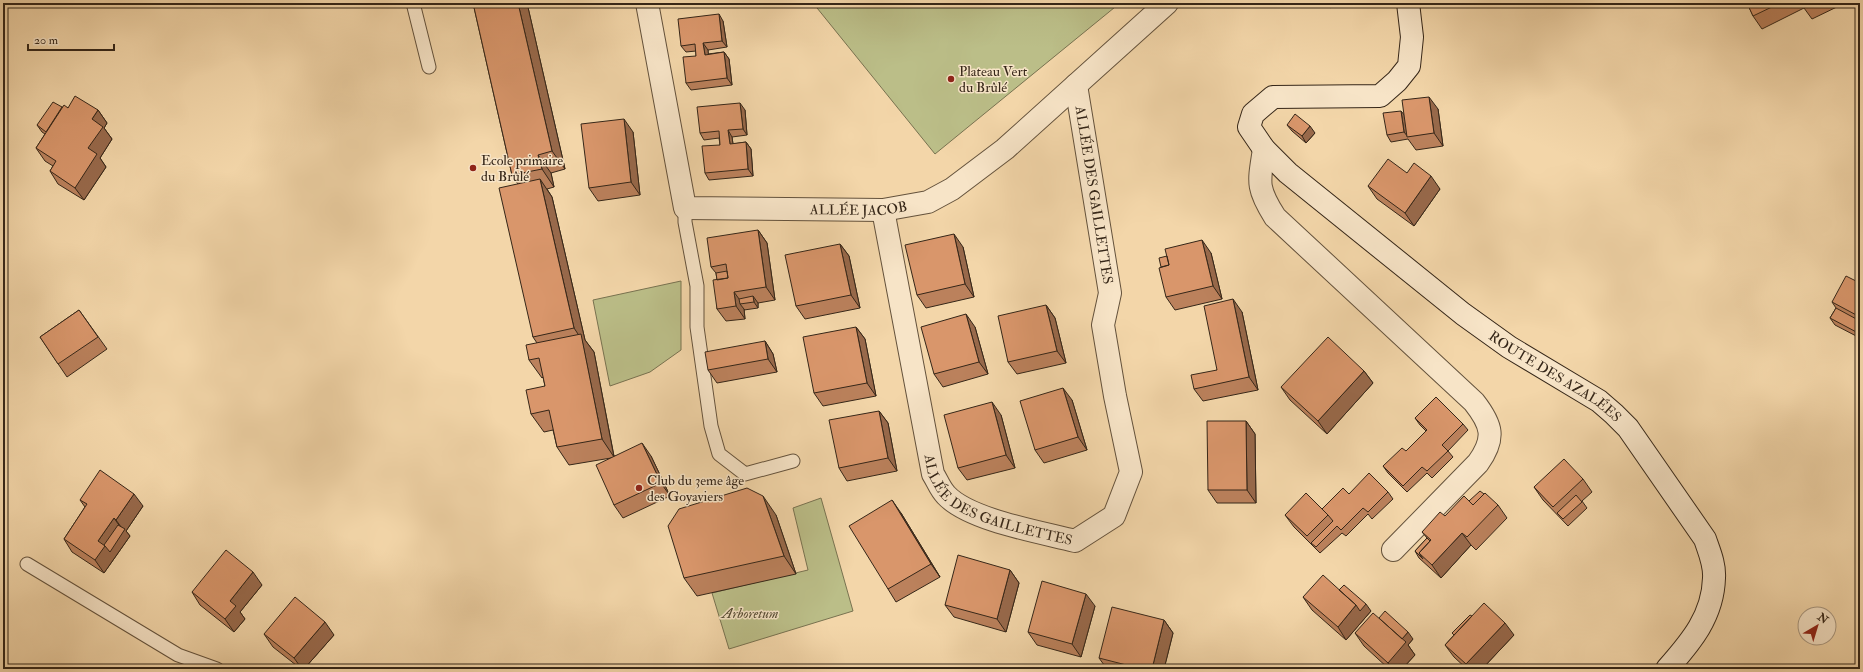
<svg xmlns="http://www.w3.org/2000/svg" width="1863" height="672" font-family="'IM FELL Double Pica',serif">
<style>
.green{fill:#bbbe88;stroke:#787250}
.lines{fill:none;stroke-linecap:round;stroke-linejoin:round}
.service-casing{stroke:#64523c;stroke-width:15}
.minor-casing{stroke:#64523c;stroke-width:24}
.secondary-casing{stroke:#352618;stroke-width:24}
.service{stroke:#f7e4c7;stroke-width:13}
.minor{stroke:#f7e4c7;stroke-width:22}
.secondary{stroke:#f7e4c7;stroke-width:22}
.wall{fill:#bb815c;stroke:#352618}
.shaded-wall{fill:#98694b;stroke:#352618}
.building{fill:#d9966b;stroke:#352618}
.poi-dot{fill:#8f2418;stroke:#f7e4c7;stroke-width:1.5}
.labels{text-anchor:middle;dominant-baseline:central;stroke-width:3;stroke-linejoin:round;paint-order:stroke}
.poi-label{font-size:14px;fill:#352618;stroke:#f7e4c7;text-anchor:start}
.street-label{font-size:14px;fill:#352618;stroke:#f7e4c7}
.park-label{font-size:14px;font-style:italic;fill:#564c34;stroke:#f7e4c7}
</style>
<rect width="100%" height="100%" fill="#f3d6a9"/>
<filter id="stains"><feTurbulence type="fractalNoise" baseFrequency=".005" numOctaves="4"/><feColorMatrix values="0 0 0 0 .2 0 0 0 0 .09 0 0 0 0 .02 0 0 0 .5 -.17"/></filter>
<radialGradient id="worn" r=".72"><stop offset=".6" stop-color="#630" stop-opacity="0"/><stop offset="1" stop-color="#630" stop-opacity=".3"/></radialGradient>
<!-- green -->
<path class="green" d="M813 3H1120L935 154Z
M681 281V350L650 372 610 386 593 300Z
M821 498 853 611 729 649 712 593 808 570 793 508Z"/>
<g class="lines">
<!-- service casing -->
<g class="service-casing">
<path id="service" d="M413 3 429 67
M685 208V222L697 286V327L711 426 719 454 745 474 793 461
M27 564 178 655 217 669"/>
</g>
<!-- minor casing -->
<g class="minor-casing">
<g id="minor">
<path id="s1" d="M647 3 685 208 883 210 928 202 952 189 1005 149 1167 3"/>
<path d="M1264 149C1259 182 1256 187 1275 217L1474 402C1492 425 1496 438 1478 463L1393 550"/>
<path id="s2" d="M883 210 933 474C937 480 940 489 946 495 969 520 1040 532 1075 541L1114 516 1131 472 1115 396 1103 325 1110 293 1076 85"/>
</g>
</g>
<!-- secondary casing -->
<g class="secondary-casing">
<g id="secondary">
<path id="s3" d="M1408 3 1412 37 1409 66 1397 81 1380 96 1273 97 1253 114 1249 127 1264 149 1288 173 1463 314 1509 347 1599 401 1614 414 1628 428 1705 539C1709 551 1715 564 1714 578 1713 616 1691 642 1667 669"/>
</g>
</g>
<!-- service -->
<use href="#service" class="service"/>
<!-- minor -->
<use href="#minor" class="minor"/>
<!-- secondary -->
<use href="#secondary" class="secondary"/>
</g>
<!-- wall -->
<path class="wall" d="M473 3H527L565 169 551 173 554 187 547 189 552 197 585 340 594 352 614 456H651L670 496 623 518 614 505 611 458 569 465 557 447 553 430 544 432 531 414 545 386 543 377 542 378 529 360 537 343 533 337 518 184 512 175Z
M1325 3H1336L1331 8Z
M1747 3H1845L1812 19 1804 8 1762 29 1753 16Z
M723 21 727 47 708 50V54L724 52 729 59 732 85 691 90 686 83 696 56V51L686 52 681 46Z
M62 107 98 110 107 123 104 128 112 139 100 158 106 167 84 200 58 184 50 171 53 166 45 161 36 148 45 134 42 132 37 125Z
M1438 109 1443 146 1416 150 1408 139 1391 142 1387 135 1404 116Z
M745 110 747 135 732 137 733 144 746 142 751 149 753 176 709 180 705 173 720 145 719 138 704 140 700 133Z
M1287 125 1315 133 1306 143 1292 131Z
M633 132 640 195 598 201 589 188Z
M1407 173 1440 189 1414 226 1377 199 1368 186Z
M758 230 767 243 775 300 758 303V308L744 310V309L745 319 726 321 717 309V280L716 273 711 267Z
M840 244 849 256 860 308 805 319 796 306Z
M963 247 974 297 926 308 917 295Z
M1211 253 1222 299 1175 310 1166 297Z
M1860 283V338L1835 325 1830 318 1836 308 1832 302Z
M1046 305 1055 318 1066 363 1017 374 1008 362Z
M79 310 107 349 67 377 40 337Z
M1242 312 1258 390 1203 401 1194 389 1217 370Z
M856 327 865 339 876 396 823 406 814 393Z
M975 327 988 374 943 387 934 374Z
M765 341 773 354 777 372 717 383 708 370Z
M1364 371 1373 383 1327 434 1290 400 1281 387Z
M1072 400 1087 450 1044 463 1035 450Z
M879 411 888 423 897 471 847 481 839 468Z
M1001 415 1015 468 967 480 958 468Z
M1415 418 1463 424 1468 430 1448 451 1453 457 1432 478 1427 473 1407 492 1388 473 1383 466 1406 451 1426 431 1420 425Z
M1246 421 1255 434 1256 503H1217L1208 490Z
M1583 479 1592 492 1582 501 1587 508 1568 526 1543 500 1534 487Z
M1388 492 1393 499 1372 519 1368 514 1346 536 1342 533 1320 553 1294 527 1285 515 1322 509 1349 494Z
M80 500 143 506 126 531 130 536 104 573 72 552 64 539 85 507Z
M1469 501 1498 505 1507 518 1476 550 1471 545 1441 578 1419 558 1415 551 1427 538 1422 532 1445 516Z
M901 513 940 577 896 602 888 589Z
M776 515 796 574 697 596 684 578Z
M1010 570 1019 583 1006 632 954 617 945 605Z
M262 585 240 612 245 619 234 632 200 605 192 592Z
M1339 590 1371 611 1346 640 1312 610 1303 597Z
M1095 606 1081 657 1037 645 1028 632Z
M1472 616 1514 635 1482 669H1467L1454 657 1445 645 1454 635 1452 633Z
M1164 620 1173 633 1164 669H1107L1099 658Z
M1355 633 1413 639 1408 645 1415 655 1402 669H1389L1364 646Z
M264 634 334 635 304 669H301L273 647Z"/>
<!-- shaded-wall -->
<path class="shaded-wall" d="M518 3H527L565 169 552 151Z
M1327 3H1336L1331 8Z
M719 14 723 21 727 47 722 41Z
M703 43 708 50 709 62 705 55Z
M724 52 729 59 732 85 727 78Z
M1429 97 1438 109 1443 146 1434 133Z
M740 103 745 110 747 135 743 129Z
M98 110 107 123 104 128 112 139 100 158 106 167 84 200 75 188 92 119Z
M1401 111 1406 117 1408 137 1404 132Z
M624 119 633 132 640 195 631 182Z
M1310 126 1315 133 1306 143 1302 136Z
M728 130 732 137 734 151 730 144Z
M746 142 751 149 753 176 748 169Z
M538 155 551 173 554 187 542 169Z
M1431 176 1440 189 1414 226 1405 213Z
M540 179 552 197 585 340 594 352 614 457 602 439 582 340 574 328Z
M758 230 767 243 775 300 766 287Z
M954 234 963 247 974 297 965 284Z
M1202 240 1211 253 1222 299 1213 286Z
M840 244 849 256 860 308 851 295Z
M734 292 742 303 740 304 744 309 745 319 736 306Z
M753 296 758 303V308L754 302Z
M1233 299 1242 312 1258 390 1249 377Z
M1046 305 1055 318 1066 363 1057 351Z
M966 314 975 327 988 374 979 362Z
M856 327 865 339 876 396 867 383Z
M765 341 773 354 777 372 768 359Z
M1364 371 1373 383 1327 434 1318 421Z
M1063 388 1072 400 1087 450 1078 437Z
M992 402 1001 415 1015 468 1006 455Z
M879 411 888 423 897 471 888 458Z
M1246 421 1255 434 1256 503 1247 490Z
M642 443 651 456 670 496 661 483Z
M134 494 143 506 126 531 130 536 104 573 95 560 98 541 114 518 123 531H124L116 520Z
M763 496 776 515 796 574 784 556Z
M892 500 901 513 940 577 931 564Z
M1462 533 1471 545 1441 578 1432 565Z
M1010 570 1019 583 1006 632 997 619Z
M253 572 262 585 240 612 245 619 234 632 225 619 230 601Z
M1086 594 1095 606 1081 657 1072 644Z
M1366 604 1371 611 1346 640 1338 627 1356 605Z
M1164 620 1173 633 1164 669H1152Z
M325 622 334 635 304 669H302L294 658Z
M1505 623 1514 635 1482 669H1470L1466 664Z
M1408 632 1413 639 1408 645 1415 655 1402 669H1392L1388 663 1401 640Z"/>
<!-- building -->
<path class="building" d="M473 3H518L552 151 538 155 542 169 512 175Z
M1747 3H1774L1776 5 1753 16Z
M719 14 722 41 703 43 705 55 724 52 727 78 686 83 683 57 696 56 695 44 681 46 678 19Z
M75 96 98 110 92 119 103 127 88 148 97 154 75 188 50 171 56 161 36 148 64 105 68 108Z
M1429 97 1434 133 1407 137 1402 100Z
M53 102 62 107 46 132 37 125Z
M740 103 743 129 728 130 730 144 746 142 748 169 705 173 702 146 720 145 719 131 700 133 697 107Z
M1401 111 1404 132 1387 135 1383 113Z
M1295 114 1310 126 1302 136 1287 125Z
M624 119 631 182 589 188 581 124Z
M1388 159 1407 173 1414 163 1431 176 1405 213 1368 186Z
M540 179 574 328 533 337 499 188Z
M758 230 766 287 734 292 736 306 717 309 713 280 728 278 726 264 711 267 707 238Z
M954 234 965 284 917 295 905 245Z
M1202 240 1213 286 1166 297 1159 268 1169 265 1165 249Z
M840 244 851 295 796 306 785 255Z
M1167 256 1169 265 1161 267 1159 258Z
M727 271 728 278 717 280 716 273Z
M1846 276 1860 283V317L1832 302Z
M753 296 754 302 740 304 739 299Z
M1233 299 1249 377 1194 389 1191 375 1217 370 1204 306Z
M1046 305 1057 351 1008 362 998 316Z
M1836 308 1860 321V334L1830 318Z
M79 310 98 337 58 364 40 337Z
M966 314 979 362 934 374 921 327Z
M856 327 867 383 814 393 803 337Z
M581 334 602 439 557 447 549 410 531 414 526 390 545 386 539 358 529 360 526 345Z
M1328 337 1364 371 1318 421 1281 387Z
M765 341 768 359 708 370 705 352Z
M1063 388 1078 437 1035 450 1020 401Z
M1436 397 1463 424 1442 445 1448 451 1427 471 1422 467 1403 486 1383 466 1402 448 1406 451 1427 430 1415 418Z
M992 402 1006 455 958 468 944 415Z
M879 411 888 458 839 468 829 420Z
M1207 421H1246L1247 490H1208Z
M642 443 661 483 614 505 596 465Z
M1564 459 1583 479 1553 507 1534 487Z
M100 470 134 494 116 520 114 518 98 541 105 546 95 560 64 539 87 504 80 500Z
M1369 473 1388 492 1368 512 1363 508 1341 530 1337 526 1316 547 1311 543 1333 521 1328 515 1322 509 1343 488 1349 494Z
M747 488 763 496 784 556 684 578 668 526 679 509Z
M1480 491 1484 494 1473 505 1469 501Z
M1306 493 1328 515 1307 536 1285 515Z
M1485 493 1498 505 1467 537 1462 533 1432 565 1419 553 1431 540 1422 532 1440 512 1445 516 1464 496 1473 505Z
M1576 495 1582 502 1563 519 1557 513Z
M892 500 931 564 888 589 849 526Z
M118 525 125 529 110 552 105 546 104 545Z
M1427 538 1430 541 1419 553 1423 559 1415 551Z
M226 550 253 572 230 601 236 606 225 619 192 592Z
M958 555 1010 570 997 619 945 605Z
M1323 575 1356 605 1338 627 1303 597Z
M1042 581 1086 594 1072 644 1028 632Z
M1344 585 1366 604 1360 611 1356 605 1339 590Z
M295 597 325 622 294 658 264 634Z
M1484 603 1505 623 1466 664 1445 645Z
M1112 607 1164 620 1152 669H1142L1099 658Z
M1385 611 1408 632 1402 639 1379 618Z
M1373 613 1406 642 1388 663 1355 633Z
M1470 615 1472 616 1454 635 1452 633Z"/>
<!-- markers -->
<g class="poi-dot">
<circle cx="951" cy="79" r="4"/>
<circle cx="473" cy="168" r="4"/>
<circle cx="639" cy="488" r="4"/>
</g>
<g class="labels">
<!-- poi labels -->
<g class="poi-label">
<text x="959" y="71">Plateau Vert<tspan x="959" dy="16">du Brûlé</tspan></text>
<text x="481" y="160">Ecole primaire<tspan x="481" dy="16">du Brûlé</tspan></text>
<text x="647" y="480">Club du 3eme âge<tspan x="647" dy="16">des Goyaviers</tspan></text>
</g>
<!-- street labels -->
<g class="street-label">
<text transform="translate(1094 195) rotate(81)">ALLÉE DES GAILLETTES</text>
<text stroke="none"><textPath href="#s1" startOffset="382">ALLÉE JACOB</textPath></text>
<text stroke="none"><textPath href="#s3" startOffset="649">ROUTE DES AZALÉES</textPath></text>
<text stroke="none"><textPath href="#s2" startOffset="339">ALLÉE DES GAILLETTES</textPath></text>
</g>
<!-- park labels -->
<g class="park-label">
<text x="750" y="613">Arboretum</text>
</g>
</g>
<!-- margin -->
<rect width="1863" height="672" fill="none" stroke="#f3d6a9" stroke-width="16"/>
<rect x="4" y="4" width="1855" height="664" fill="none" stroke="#352618" stroke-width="2"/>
<rect x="8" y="8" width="1847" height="656" fill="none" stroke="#352618"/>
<!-- north arrow -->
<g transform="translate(1817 626) rotate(38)"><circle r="19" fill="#f7e4c7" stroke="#a99881"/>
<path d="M0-3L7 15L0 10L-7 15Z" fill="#8f2418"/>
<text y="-6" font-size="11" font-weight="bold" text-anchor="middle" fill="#352618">N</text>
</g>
<!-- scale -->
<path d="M28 44v6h86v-6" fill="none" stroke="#352618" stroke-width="2"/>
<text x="34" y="44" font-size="12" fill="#352618" stroke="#f7e4c7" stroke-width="3" paint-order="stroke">20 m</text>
<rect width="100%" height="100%" filter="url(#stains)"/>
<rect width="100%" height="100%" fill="url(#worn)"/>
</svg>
